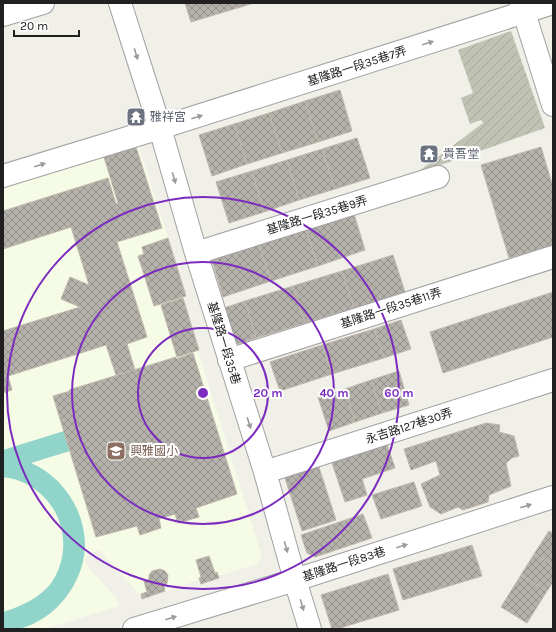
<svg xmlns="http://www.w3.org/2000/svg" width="556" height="632" font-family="Karla,'Noto Sans TC',sans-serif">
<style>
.education{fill:#f6fbe5}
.construction{fill:url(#construction-furrows)}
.pitch{fill:#91d4c9}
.building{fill:url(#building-cross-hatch);stroke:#bfb9ac}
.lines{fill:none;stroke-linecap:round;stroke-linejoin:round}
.minor-casing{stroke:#a1a1a1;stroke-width:24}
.minor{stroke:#fff;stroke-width:22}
.oneway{fill:#9b9b9b}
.ring{fill:none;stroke:#7b2cbf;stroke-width:2}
.labels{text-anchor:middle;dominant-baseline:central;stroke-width:4;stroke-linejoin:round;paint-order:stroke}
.street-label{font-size:12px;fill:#202020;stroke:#fff}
.worship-label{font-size:12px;fill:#5b616d;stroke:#fff;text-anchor:start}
.education-label{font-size:12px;fill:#785e54;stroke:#fff;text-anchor:start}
.centre{fill:#7b2cbf;stroke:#fff;stroke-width:2}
.ring-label{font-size:12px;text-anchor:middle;font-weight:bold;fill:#7b2cbf;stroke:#fff;stroke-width:4;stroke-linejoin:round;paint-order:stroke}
</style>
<defs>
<pattern id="construction-furrows" width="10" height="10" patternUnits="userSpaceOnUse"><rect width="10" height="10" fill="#c0c3b4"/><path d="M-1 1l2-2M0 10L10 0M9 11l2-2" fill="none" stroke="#a5a79a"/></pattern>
<pattern id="building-cross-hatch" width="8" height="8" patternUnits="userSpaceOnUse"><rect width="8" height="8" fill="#b5b1ab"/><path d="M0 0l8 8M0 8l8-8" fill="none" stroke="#93908b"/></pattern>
</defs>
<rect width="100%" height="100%" fill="#f0efe8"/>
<!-- education -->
<path class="education" d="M134 143 139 147 168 237 186 296 183 297 200 350 198 351 262 556 257 564 219 576V578L201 584 199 580 142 599 141 596 103 555 102 552 99 550 89 554 85 560 90 569 116 598 119 606 45 629H3V184Z"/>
<!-- construction -->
<path class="construction" d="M511 31 545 128 415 174 483 123 481 120 470 124 461 98 473 93 458 50Z"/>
<!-- pitch -->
<path class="pitch" d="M64 431 70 451 31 463C63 477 85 510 85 546 84 583 55 621 18 629 14 630 8 629 3 629V612C22 606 40 598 52 582 80 538 53 483 3 477V450Z"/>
<!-- building -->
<path class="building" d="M185 3H254L191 22Z
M340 90 352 131 318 142 305 101Z
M305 101 318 142 282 153 269 113Z
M269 113 282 153 247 164 234 124Z
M234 124 247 164 212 176 199 135Z
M357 138 370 178 335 189 322 149Z
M136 147 162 228 117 242 147 337 127 344 135 370 116 375 106 345 8 376 12 390 3 393V331L80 307 61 299 70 277 89 285 71 227 3 249V211L108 178 116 204 118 203 104 157Z
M541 147 553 187V245L509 258 481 165Z
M322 149 335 189 299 200 287 160Z
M287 160 299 200 264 212 252 171Z
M252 171 264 212 229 223 216 182Z
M354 214 365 250 318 266 306 230Z
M306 230 318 266 271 281 259 245Z
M168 238 186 296 154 306 138 256 144 254 142 247Z
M259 245 271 281 223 297 212 260Z
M393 255 405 292 354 308 342 271Z
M342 271 354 308 305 323 293 286Z
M293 286 305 323 256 338 245 301Z
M553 292V337L443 373 430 332Z
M183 298 199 350 177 357 161 305Z
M245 301 256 338 235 345 224 308Z
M401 320 411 349 384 358 374 329Z
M374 329 384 358 332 374 322 345Z
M322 345 332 374 280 391 270 362Z
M193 353 237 494 196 508 199 517 178 523 175 514 159 519 161 528 140 535 137 526 96 537 53 396 70 391 69 390 176 357V359Z
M399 371 409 405 382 413 371 380Z
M371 380 382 413 355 422 345 389Z
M345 389 355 422 329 431 318 397Z
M486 423 500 425 499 432 514 436 519 456 512 458 506 463 511 486 489 495 488 502 463 510 458 507 441 514 430 507 421 484 440 475 436 461 411 470 404 449Z
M385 438 395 468 362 479 367 495 345 502 330 457Z
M317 461 336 520 302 531 283 472Z
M414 482 422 506 381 519 372 495Z
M363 514 372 538 315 557 307 553 301 535Z
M549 531 553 533V565L534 554Z
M472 545 482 576 403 600 393 569Z
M534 554 553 565V582L547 591 521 575Z
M209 556 215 573 217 572 219 578 201 584 199 578 201 577 196 560Z
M160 569 165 571 168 575 167 583 164 587 165 591 142 599 141 594 147 592 144 581 149 579V575L152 571Z
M388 574 399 610 337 629H332L321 595Z
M521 575 547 591 527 623 501 607Z"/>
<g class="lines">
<!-- minor casing -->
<g class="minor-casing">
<path id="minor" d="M120 3 160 128 196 253 265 472 295 580 310 629
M521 3 553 105
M3 15 43 3
M3 176 160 128 553 3
M196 253 438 177
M229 360 553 257
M265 472 553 380
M134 629 295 580 553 497"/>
</g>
<!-- minor -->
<use href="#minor" class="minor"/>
</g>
<!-- one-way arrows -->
<defs><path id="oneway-solid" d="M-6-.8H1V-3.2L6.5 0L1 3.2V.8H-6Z"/></defs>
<g class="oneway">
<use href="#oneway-solid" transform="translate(428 43) rotate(-18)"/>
<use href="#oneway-solid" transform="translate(136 54) rotate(73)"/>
<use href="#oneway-solid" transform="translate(197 117) rotate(-18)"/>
<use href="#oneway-solid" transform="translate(40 165) rotate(-17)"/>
<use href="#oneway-solid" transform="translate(174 178) rotate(74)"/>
<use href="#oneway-solid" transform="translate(249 423) rotate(72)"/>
<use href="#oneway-solid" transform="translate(526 506) rotate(-18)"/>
<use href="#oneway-solid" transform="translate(402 546) rotate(-18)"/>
<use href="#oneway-solid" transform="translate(286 547) rotate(74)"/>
<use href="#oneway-solid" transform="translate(302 605) rotate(73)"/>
<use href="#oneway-solid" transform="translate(171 618) rotate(-17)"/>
</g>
<!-- distance rings -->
<g class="ring">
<circle cx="203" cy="393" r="65"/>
<circle cx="203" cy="393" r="131"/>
<circle cx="203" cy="393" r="196"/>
</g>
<!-- icons -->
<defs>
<g id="temple-square" transform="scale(1)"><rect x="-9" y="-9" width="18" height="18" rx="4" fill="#6b7280" stroke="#fff"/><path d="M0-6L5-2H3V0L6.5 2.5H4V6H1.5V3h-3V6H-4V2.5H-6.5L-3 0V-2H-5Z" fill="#fff"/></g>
<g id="school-square" transform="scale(1)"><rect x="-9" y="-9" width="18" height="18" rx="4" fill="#8d6e63" stroke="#fff"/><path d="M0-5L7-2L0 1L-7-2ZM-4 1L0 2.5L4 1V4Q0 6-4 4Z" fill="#fff"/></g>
</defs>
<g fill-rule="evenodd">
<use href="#temple-square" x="136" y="117"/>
<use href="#temple-square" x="429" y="154"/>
<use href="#school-square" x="116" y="451"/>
</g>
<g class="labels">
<!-- street labels -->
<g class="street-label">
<text transform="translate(357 66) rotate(-18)">基隆路一段35巷7弄</text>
<text transform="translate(317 215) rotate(-17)">基隆路一段35巷9弄</text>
<text transform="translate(391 308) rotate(-18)">基隆路一段35巷11弄</text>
<text transform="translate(224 343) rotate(73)">基隆路一段35巷</text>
<text transform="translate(409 426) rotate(-18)">永吉路127巷30弄</text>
<text transform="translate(344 564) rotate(-18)">基隆路一段83巷</text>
</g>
<!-- worship labels -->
<g class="worship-label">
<text x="150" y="117">雅祥宮</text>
<text x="443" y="154">貴吾堂</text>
</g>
<!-- education labels -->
<g class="education-label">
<text x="130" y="451">興雅國小</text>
</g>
</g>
<circle cx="203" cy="393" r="6" class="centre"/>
<g class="ring-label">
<text x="268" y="397">20 m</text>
<text x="334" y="397">40 m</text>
<text x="399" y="397">60 m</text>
</g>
<!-- border -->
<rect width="556" height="632" fill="none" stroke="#202020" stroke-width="8"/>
<!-- scale -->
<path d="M14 30v6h65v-6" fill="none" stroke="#202020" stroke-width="2"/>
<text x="20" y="30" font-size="12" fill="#202020" stroke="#ffffff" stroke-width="3" paint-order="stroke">20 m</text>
</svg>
